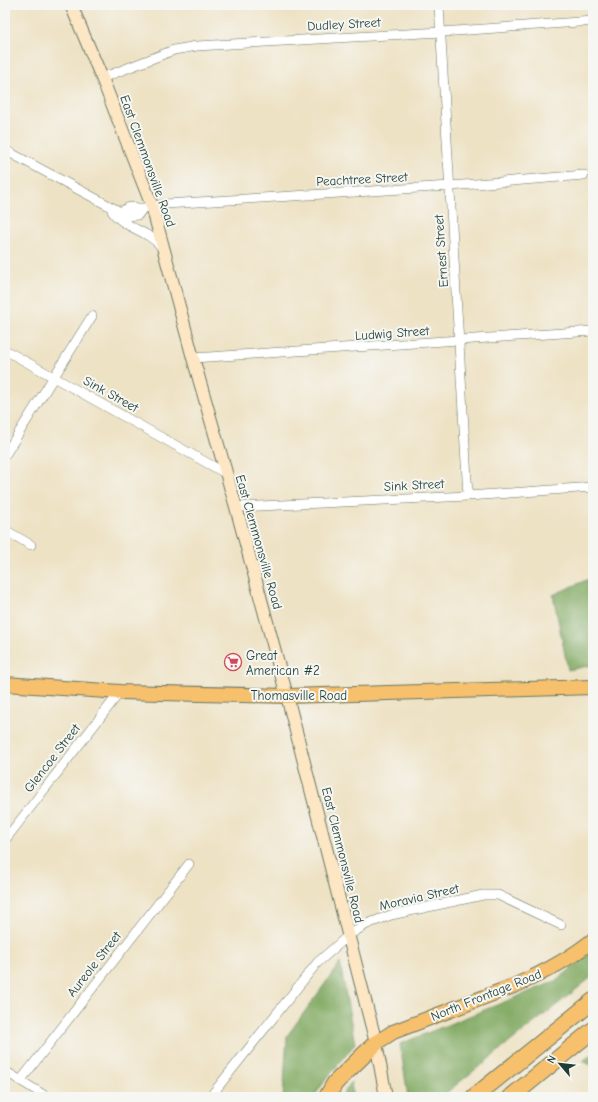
<svg xmlns="http://www.w3.org/2000/svg" width="598" height="1102" font-family="'Comic Neue',sans-serif">
<style>
.forest{fill:#80a960;stroke:#50734a}
.lines{fill:none;stroke-linecap:round;stroke-linejoin:round}
.street-casing{stroke:#677766;stroke-width:10}
.secondary-casing{stroke:#677766;stroke-width:14}
.primary-casing{stroke:#677766;stroke-width:16}
.highway-casing{stroke:#677766;stroke-width:18}
.street{stroke:#fff;stroke-width:9}
.secondary{stroke:#fce6c4;stroke-width:12}
.primary{stroke:#f7c06c;stroke-width:14}
.highway{stroke:#f7c06c;stroke-width:16}
.labels{text-anchor:middle;dominant-baseline:central;stroke-width:4;stroke-linejoin:round;paint-order:stroke}
.street-label{font-size:13px;fill:#1f3d34;stroke:#f6f6f2}
.poi-label{font-size:13px;fill:#1f3d34;stroke:#f6f6f2;text-anchor:start}
</style>
<rect width="100%" height="100%" fill="#f6f6f2"/>
<filter id="ink" filterUnits="userSpaceOnUse"><feTurbulence type="fractalNoise" baseFrequency=".025" numOctaves="2"/><feDisplacementMap in="SourceGraphic" scale="8" xChannelSelector="R" yChannelSelector="G"/><feConvolveMatrix kernelMatrix="1 2 1 2 8 2 1 2 1" color-interpolation-filters="sRGB"/></filter>
<filter id="wash" filterUnits="userSpaceOnUse"><feTurbulence type="fractalNoise" baseFrequency=".012" numOctaves="4" result="noise"/><feDisplacementMap in="SourceGraphic" scale="16" xChannelSelector="R" yChannelSelector="G"/><feGaussianBlur stdDeviation="0.9" result="paint"/><feColorMatrix in="noise" values="0 0 0 0 0 0 0 0 0 0 0 0 0 0 0 0 0 1.4 0 .05"/><feComposite in="paint" operator="in"/></filter>
<g filter="url(#wash)">
<rect width="100%" height="100%" fill="#eee2c4"/>
<!-- forest -->
<path class="forest" d="M593 577V665L568 670 553 595Z
M593 951V976L441 1097H408L400 1044 556 981Z
M340 963 355 1044 324 1082 314 1097H283L287 1036Z
M593 1053V1066L583 1061Z
M351 1082 353 1097H341Z"/>
</g>
<g filter="url(#ink)">
<g class="lines">
<!-- street casing -->
<g class="street-casing">
<path id="street" d="M439 5 468 496
M102 78 174 50 197 46 441 32 593 21
M5 150 128 216 138 215 143 208
M112 211C124 229 151 231 162 248
M120 213C130 204 131 208 142 208 148 208 159 205 166 204L450 186 584 175
M5 350 225 473
M193 358 593 331
M5 455 92 316
M236 507 468 496 593 487
M5 530 31 545
M5 840 120 692
M5 1071 47 1097
M21 1080 189 864
M210 1097 317 963 349 935 367 924 391 915 483 895H498L561 925"/>
</g>
<!-- secondary casing -->
<g class="secondary-casing">
<path id="secondary" d="M71 5 102 78 152 206 193 358 236 507 287 696 376 1043 386 1097"/>
</g>
<!-- primary casing -->
<g class="primary-casing">
<path id="primary" d="M5 684 120 692 287 696 593 687
M376 1043 393 1032 516 985C543 973 570 959 593 940"/>
</g>
<!-- highway casing -->
<g class="highway-casing">
<path id="highway" d="M327 1097 335 1083 376 1043
M474 1097 593 1001
M511 1097 593 1030"/>
</g>
<!-- street -->
<use href="#street" class="street"/>
<!-- secondary -->
<use href="#secondary" class="secondary"/>
<!-- primary -->
<use href="#primary" class="primary"/>
<!-- highway -->
<use href="#highway" class="highway"/>
</g>
</g>
<!-- icons -->
<defs>
<g id="supermarket-ring" transform="scale(0.9)"><circle r="9.5" fill="#f6f6f2" stroke="#d1495b" stroke-width="1.5"/><path d="M-6-5.5h2.5l.6 2H6L4.5 2H-2.5L-4.4-4H-6ZM-1.5 3.2a1.3 1.3 0 1 0 .1 0ZM3 3.2a1.3 1.3 0 1 0 .1 0Z" fill="#d1495b"/></g>
</defs>
<g fill-rule="evenodd">
<use href="#supermarket-ring" x="233" y="662"/>
</g>
<g class="labels">
<!-- street labels -->
<g class="street-label">
<text transform="translate(344 24) rotate(-3)">Dudley Street</text>
<text transform="translate(148 161) rotate(70)">East Clemmonsville Road</text>
<text transform="translate(362 179) rotate(-3)">Peachtree Street</text>
<text transform="translate(441 251) rotate(-94)">Ernest Street</text>
<text transform="translate(392 333) rotate(-4)">Ludwig Street</text>
<text transform="translate(111 394) rotate(29)">Sink Street</text>
<text transform="translate(414 485) rotate(-3)">Sink Street</text>
<text transform="translate(259 542) rotate(74)">East Clemmonsville Road</text>
<text x="299" y="695">Thomasville Road</text>
<text transform="translate(52 758) rotate(-52)">Glencoe Street</text>
<text transform="translate(343 855) rotate(76)">East Clemmonsville Road</text>
<text transform="translate(419 897) rotate(-13)">Moravia Street</text>
<text transform="translate(94 964) rotate(-52)">Aureole Street</text>
<text transform="translate(486 995) rotate(-22)">North Frontage Road</text>
</g>
<!-- poi labels -->
<g class="poi-label">
<text x="246" y="655">Great<tspan x="246" dy="15">American #2</tspan></text>
</g>
</g>
<!-- margin -->
<rect width="598" height="1102" fill="none" stroke="#f6f6f2" stroke-width="20"/>
<!-- north arrow -->
<g transform="translate(560 1064) rotate(298)" stroke="#f6f6f2" stroke-width="3" paint-order="stroke">
<path d="M0-3L7 15L0 10L-7 15Z" fill="#1f3d34"/>
<text y="-6" font-size="11" font-weight="bold" text-anchor="middle" fill="#1f3d34">N</text>
</g>
</svg>
